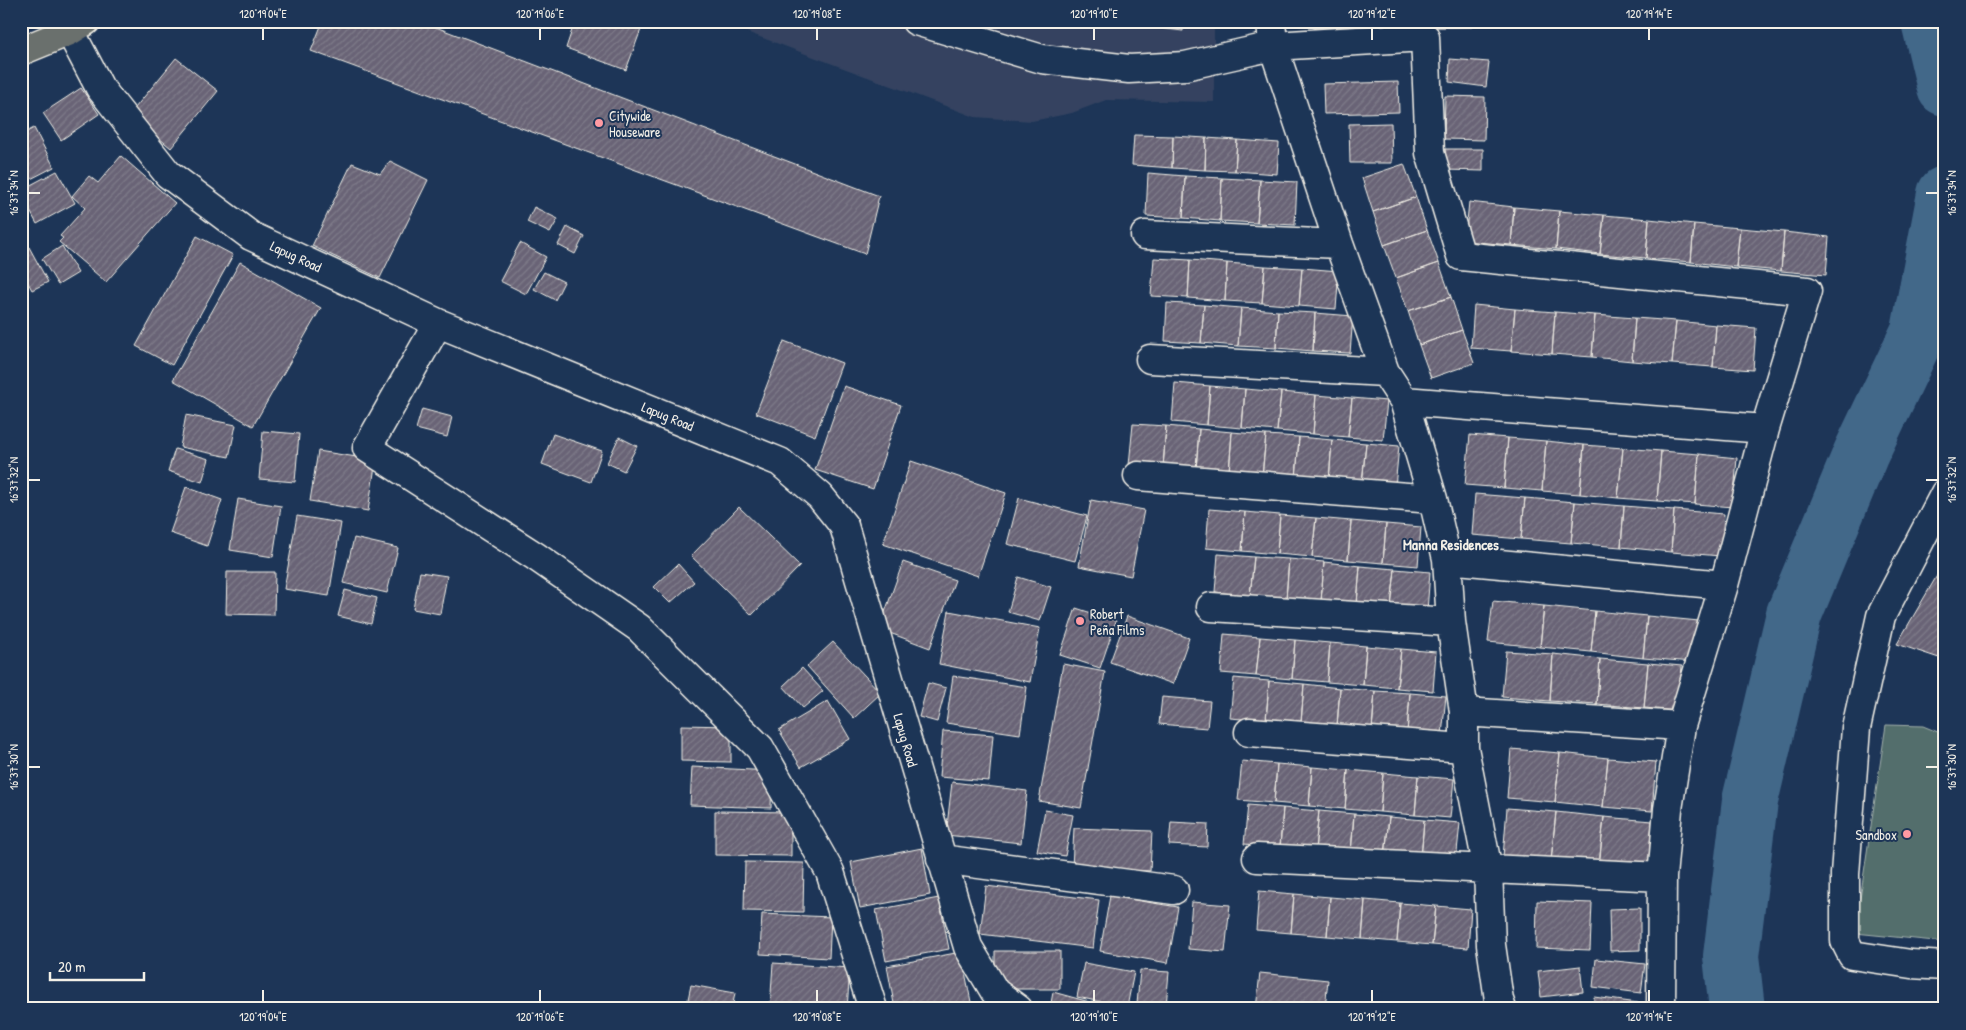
<svg xmlns="http://www.w3.org/2000/svg" width="1966" height="1030" font-family="'Patrick Hand',sans-serif">
<style>
.built{fill:#344360}
.pitch{fill:#526e6c;stroke:#a3b0aa}
.lines{fill:none;stroke-linecap:round;stroke-linejoin:round}
.river{stroke:#426789;stroke-width:56}
.building{fill:url(#building-hatch);stroke:#f4f1e8}
.minor-casing{stroke:#f4f1e8;stroke-width:31}
.major-casing{stroke:#f4f1e8;stroke-width:31}
.minor{stroke:#1d3557;stroke-width:28}
.major{stroke:#6b706d;stroke-width:28}
.ticks{fill:none;stroke:#f4f1e8;stroke-width:2}
.poi-dot{fill:#ff9aa2;stroke:#1d3557;stroke-width:2}
.labels{text-anchor:middle;dominant-baseline:central;stroke-width:4;stroke-linejoin:round;paint-order:stroke}
.poi-label{font-size:14px;fill:#f4f1e8;stroke:#1d3557;text-anchor:start}
.street-label{font-size:14px;fill:#f4f1e8;stroke:#1d3557}
.neighbourhood-label{font-size:15px;font-weight:bold;fill:#f4f1e8;stroke:#1d3557}
.neatline{fill:none;stroke:#f4f1e8;stroke-width:2}
.ticks-label{font-size:12px;text-anchor:middle;fill:#f4f1e8}
</style>
<defs>
<pattern id="building-hatch" width="6" height="6" patternUnits="userSpaceOnUse" patternTransform="scale(1.25)"><rect width="6" height="6" fill="#696476"/><path d="M-1 1l2-2M0 6l6-6M5 7l2-2" fill="none" stroke="#7f7b8a"/></pattern>
</defs>
<rect width="100%" height="100%" fill="#1d3557"/>
<filter id="ink" filterUnits="userSpaceOnUse"><feTurbulence type="fractalNoise" baseFrequency=".02" numOctaves="2"/><feDisplacementMap in="SourceGraphic" scale="10" xChannelSelector="R" yChannelSelector="G"/><feConvolveMatrix kernelMatrix="1 2 1 2 8 2 1 2 1" color-interpolation-filters="sRGB"/></filter>
<g filter="url(#ink)">
<!-- built -->
<path class="built" d="M717 21H1214V102L1106 100 1072 113 1032 121 975 117Z"/>
<!-- pitch -->
<path class="pitch" d="M1886 725 1923 726 1945 735V942L1855 933Z"/>
<g class="lines">
<!-- river -->
<path class="river" d="M1929 21 1945 88
M1737 1009 1731 956 1750 801 1794 614 1861 453 1919 331 1945 194"/>
</g>
<!-- building -->
<path class="building" d="M323 21H420L879 196 865 254 311 51Z
M575 21H634L643 24 626 70 566 48Z
M1101 21H1183V31Z
M1314 21H1472V27L1314 28Z
M176 58 218 91 171 148 130 114Z
M1450 59 1489 62 1486 87 1449 82Z
M1398 82 1399 112 1324 114 1323 84Z
M81 88 99 114 61 140 43 113Z
M1445 96 1485 97 1484 140 1444 139Z
M1391 123 1392 163H1350L1349 124Z
M34 128 54 167 21 184V135Z
M1134 135 1173 136 1172 168 1132 165Z
M1173 136 1206 138 1205 170 1172 168Z
M1206 138 1237 140 1235 171 1205 170Z
M1237 140 1279 143 1277 174 1235 171Z
M1445 149H1483V171L1445 170Z
M121 156 175 203 106 282 59 242 63 238 60 236 85 208 72 196 89 176 98 183Z
M390 161 428 180 380 278 312 246 352 163 380 174Z
M1404 164 1416 197 1373 212 1362 178Z
M57 171 75 203 37 224 21 194V190Z
M1148 173 1185 176 1183 218 1146 216Z
M1185 176 1222 178 1220 221 1183 218Z
M1222 178 1260 180 1257 223 1220 221Z
M1260 180 1297 182 1295 225 1257 223Z
M1416 197 1427 230 1384 245 1373 212Z
M1469 202 1514 207 1511 245 1465 241Z
M534 207 558 219 550 233 527 222Z
M1514 207 1559 211 1556 249 1511 245Z
M1559 211 1604 215 1600 254 1556 249Z
M1604 215 1649 219 1646 258 1600 254Z
M1649 219 1694 224 1691 262 1646 258Z
M1694 224 1740 228 1736 267 1691 262Z
M567 227 584 236 575 254 558 245Z
M1740 228 1784 232 1781 271 1736 267Z
M1427 230 1439 263 1396 278 1384 245Z
M1784 232 1829 237 1826 275 1781 271Z
M197 236 233 255 172 365 136 346Z
M520 243 546 257 526 294 500 281Z
M62 246 78 273 58 285 42 259Z
M29 247 48 282 32 290 21 270V252Z
M1154 258 1190 260 1188 298 1151 296Z
M1190 260 1227 263 1225 301 1188 298Z
M240 262 321 308 253 426 173 380Z
M1227 263 1265 266 1262 303 1225 301Z
M1439 263 1451 297 1408 311 1396 278Z
M1265 266 1302 268 1299 306 1262 303Z
M1302 268 1339 271 1336 309 1299 306Z
M544 272 564 282 555 300 534 289Z
M1451 297 1462 330 1419 345 1408 311Z
M1167 303 1204 305 1201 343 1165 341Z
M1204 305 1241 308 1238 346 1201 343Z
M1474 305 1515 309 1511 351 1471 348Z
M1241 308 1278 311 1276 348 1238 346Z
M1515 309 1555 312 1552 354 1511 351Z
M1278 311 1315 313 1313 351 1276 348Z
M1555 312 1595 315 1592 357 1552 354Z
M1315 313 1353 316 1350 353 1313 351Z
M1595 315 1635 318 1632 361 1592 357Z
M1635 318 1676 321 1672 364 1632 361Z
M1676 321 1716 325 1713 367 1672 364Z
M1716 325 1756 328 1753 370 1713 367Z
M1462 330 1474 363 1431 378 1419 345Z
M784 341 842 363 815 436 756 413Z
M1175 383 1210 386 1207 425 1172 422Z
M844 386 901 405 873 489 815 470Z
M1210 386 1245 389 1242 428 1207 425Z
M1245 389 1281 392 1277 431 1242 428Z
M1281 392 1316 395 1313 434 1277 431Z
M1316 395 1352 398 1348 437 1313 434Z
M1352 398 1387 401 1383 440 1348 437Z
M422 409 452 417 447 437 416 429Z
M186 415 236 425 229 457 180 447Z
M1133 424 1166 426 1163 468 1129 465Z
M1166 426 1199 429 1196 470 1163 468Z
M1199 429 1232 432 1229 473 1196 470Z
M263 431 299 434 295 482 259 479Z
M1232 432 1266 435 1262 476 1229 473Z
M553 434 602 451 591 482 542 464Z
M1266 435 1299 437 1296 479 1262 476Z
M1470 435 1508 438 1504 488 1465 485Z
M619 437 637 446 624 471 607 463Z
M1299 437 1332 440 1329 481 1296 479Z
M1508 438 1546 441 1542 491 1504 488Z
M1332 440 1366 443 1362 484 1329 481Z
M1546 441 1584 445 1580 494 1542 491Z
M1366 443 1399 446 1395 487 1362 484Z
M1584 445 1623 448 1618 498 1580 494Z
M1623 448 1661 451 1657 501 1618 498Z
M175 449 209 459 202 482 168 471Z
M318 451 376 460 368 511 310 501Z
M1661 451 1699 454 1695 504 1657 501Z
M1699 454 1737 458 1733 507 1695 504Z
M911 461 1006 493 978 576 883 544Z
M186 487 222 500 207 546 170 533Z
M1475 494 1525 498 1521 539 1472 535Z
M1019 498 1087 516 1075 561 1007 544Z
M1525 498 1575 502 1571 543 1521 539Z
M238 499 281 506 273 557 230 550Z
M1091 500 1144 510 1131 576 1079 566Z
M1575 502 1624 506 1621 547 1571 543Z
M1624 506 1674 510 1671 552 1621 547Z
M739 507 800 566 752 615 691 556Z
M1209 509 1245 512 1242 551 1206 548Z
M1674 510 1724 514 1721 556 1671 552Z
M1245 512 1280 515 1277 554 1242 551Z
M1280 515 1316 518 1312 557 1277 554Z
M297 516 341 523 329 596 284 589Z
M1316 518 1351 521 1348 560 1312 557Z
M1351 521 1386 524 1383 563 1348 560Z
M1386 524 1421 527 1418 566 1383 563Z
M354 538 398 548 387 593 343 583Z
M1218 554 1254 557 1250 596 1215 592Z
M1254 557 1289 559 1286 599 1250 596Z
M1289 559 1324 562 1321 602 1286 599Z
M903 562 955 580 930 648 879 629Z
M1324 562 1360 566 1357 604 1321 602Z
M1945 562V660L1897 644Z
M678 564 694 582 670 603 654 587Z
M1360 566 1395 569 1391 607 1357 604Z
M1395 569 1430 572 1427 611 1391 607Z
M227 572H275L274 615 226 614Z
M420 572 447 576 440 614 413 609Z
M1018 577 1051 587 1040 621 1008 612Z
M345 590 377 598 371 624 338 616Z
M1493 601 1544 606 1540 647 1488 642Z
M1544 606 1595 611 1591 652 1540 647Z
M1076 608 1116 621 1100 668 1060 655Z
M949 611 1040 628 1030 682 939 664Z
M1595 611 1647 616 1643 658 1591 652Z
M1127 616 1189 638 1173 684 1110 662Z
M1647 616 1699 621 1694 662 1643 658Z
M1224 634 1260 637 1256 676 1221 673Z
M1260 637 1295 640 1292 679 1256 676Z
M1295 640 1330 643 1327 682 1292 679Z
M833 642 881 693 854 718 807 666Z
M1330 643 1366 646 1363 685 1327 682Z
M1366 646 1401 649 1397 688 1363 685Z
M1401 649 1436 652 1433 691 1397 688Z
M1506 651 1553 654 1550 701 1502 697Z
M1553 654 1600 659 1597 704 1550 701Z
M1600 659 1648 663 1644 708 1597 704Z
M1648 663 1682 666 1678 711 1644 708Z
M1063 664 1105 672 1081 808 1039 801Z
M802 668 823 691 803 708 783 686Z
M953 676 1027 687 1020 734 946 723Z
M1234 678 1269 681 1266 721 1230 718Z
M1269 681 1304 684 1301 723 1266 721Z
M928 683 946 688 937 722 919 717Z
M1304 684 1340 688 1337 726 1301 723Z
M1340 688 1375 691 1372 730 1337 726Z
M1375 691 1410 693 1407 733 1372 730Z
M1410 693 1446 696 1442 735 1407 733Z
M1162 697 1210 701 1207 728 1159 724Z
M828 701 850 739 801 767 779 730Z
M681 725 731 726V762L681 761Z
M943 731 993 735 989 781 939 777Z
M1511 749 1560 753 1555 802 1507 798Z
M1560 753 1608 758 1603 807 1555 802Z
M1608 758 1656 762 1652 811 1603 807Z
M1242 761 1277 764 1274 803 1238 800Z
M1277 764 1312 767 1309 806 1274 803Z
M692 767 772 771 771 808 690 805Z
M1312 767 1348 770 1345 809 1309 806Z
M1348 770 1383 773 1380 812 1345 809Z
M1383 773 1418 776 1415 815 1380 812Z
M1418 776 1454 779 1450 818 1415 815Z
M952 782 1027 791 1021 843 946 835Z
M1248 805 1283 808 1280 847 1244 844Z
M1283 808 1319 811 1315 850 1280 847Z
M1507 808 1556 812 1551 861 1503 857Z
M1045 810 1073 815 1065 856 1037 851Z
M715 811 791 812V856L715 855Z
M1319 811 1354 814 1351 853 1315 850Z
M1556 812 1604 817 1599 866 1551 861Z
M1354 814 1389 817 1385 856 1351 853Z
M1389 817 1424 820 1421 859 1385 856Z
M1604 817 1652 821 1648 870 1599 866Z
M1424 820 1460 823 1456 861 1421 859Z
M1171 822 1208 824 1207 847 1169 845Z
M1074 828 1152 831 1150 871 1072 868Z
M922 848 930 895 860 908 851 862Z
M745 862 804 863 803 912 744 911Z
M986 886 1099 900 1093 948 980 934Z
M1259 891 1294 894 1291 933 1256 930Z
M1294 894 1330 897 1327 936 1291 933Z
M1110 896 1178 907 1168 963 1100 951Z
M1330 897 1365 900 1362 939 1327 936Z
M939 898 949 949 886 961 876 910Z
M1365 900 1400 903 1397 942 1362 939Z
M1537 901 1592 903 1590 950 1536 948Z
M1192 902 1230 905 1225 952 1188 949Z
M1400 903 1436 906 1432 945 1397 942Z
M1436 906 1471 909 1468 948 1432 945Z
M1640 908V950L1610 951 1609 909Z
M762 914 831 917 829 958 760 954Z
M995 951H1060V989H995Z
M961 952 972 1007 961 1009H895L887 966Z
M1596 959 1645 964 1641 993 1593 987Z
M773 963 850 968 847 1009H770Z
M1084 963 1134 972 1127 1007 1077 997Z
M1580 966 1583 992 1541 997 1538 971Z
M1140 970 1169 972 1166 1006 1137 1004Z
M1260 973 1328 980 1325 1009H1256Z
M691 985 735 993 732 1009H686Z
M1053 992 1104 1006 1103 1009H1050Z
M1594 997 1638 1003V1009H1593Z
M1585 1001 1586 1009H1543V1003Z"/>
<g class="lines">
<!-- minor casing -->
<g class="minor-casing">
<path id="minor" d="M916 21 1042 59 1129 69 1185 66 1273 46 1425 37 1430 153 1461 256 1807 291 1765 429 1724 585 1681 726 1668 809 1662 877 1661 1009
M1271 21 1273 46 1339 244 1385 372 1404 401 1433 499 1447 559 1451 622 1464 712V748L1488 870 1491 945 1499 1000 1502 1009
M70 31 100 88 168 174 251 236 438 323 780 462 820 496 844 526 968 947 995 992 1018 1009
M1145 235 1339 244
M438 323 367 448 535 556 639 628 760 748 830 872 873 1009
M1150 359 1385 372
M1404 401 1765 429
M1138 476 1433 499
M1945 493 1881 616 1856 728 1845 874V941L1852 955 1911 964 1945 966
M1447 559 1724 585
M1211 607 1451 622
M1464 712 1681 726
M1249 732 1464 748
M1257 858 1662 877
M941 859 1174 890"/>
</g>
<!-- major casing -->
<g class="major-casing">
<path id="major" d="M21 51 70 31 86 21"/>
</g>
<!-- minor -->
<use href="#minor" class="minor"/>
<!-- major -->
<use href="#major" class="major"/>
</g>
</g>
<!-- ticks -->
<path class="ticks" d="M263 28V40M540 28V40M817 28V40M1094 28V40M1372 28V40M1649 28V40M28 193H40M1926 193H1938M28 480H40M1926 480H1938M28 767H40M1926 767H1938M263 990V1002M540 990V1002M817 990V1002M1094 990V1002M1372 990V1002M1649 990V1002"/>
<!-- markers -->
<g class="poi-dot">
<circle cx="599" cy="123" r="5"/>
<circle cx="1080" cy="621" r="5"/>
<circle cx="1907" cy="834" r="5"/>
</g>
<g class="labels">
<!-- poi labels -->
<g class="poi-label">
<text x="609" y="115">Citywide<tspan x="609" dy="16">Houseware</tspan></text>
<text x="1090" y="613">Robert<tspan x="1090" dy="16">Peña Films</tspan></text>
<text x="1897" y="834" text-anchor="end">Sandbox</text>
</g>
<!-- street labels -->
<g class="street-label">
<text transform="translate(296 256) rotate(25)">Lapug Road</text>
<text transform="translate(668 416) rotate(22)">Lapug Road</text>
<text transform="translate(906 740) rotate(74)">Lapug Road</text>
</g>
<!-- neighbourhood labels -->
<g class="neighbourhood-label">
<text x="1451" y="544">Manna Residences</text>
</g>
</g>
<!-- margin -->
<rect width="1966" height="1030" fill="none" stroke="#1d3557" stroke-width="55"/>
<!-- scale -->
<path d="M50 972v8h94v-8" fill="none" stroke="#f4f1e8" stroke-width="2.5"/>
<text x="58" y="972" font-size="15" fill="#f4f1e8" stroke="#1d3557" stroke-width="4" paint-order="stroke">20 m</text>
<rect x="28" y="28" width="1910" height="974" class="neatline"/>
<g class="ticks-label">
<text x="263" y="18">120°19'04"E</text>
<text x="540" y="18">120°19'06"E</text>
<text x="817" y="18">120°19'08"E</text>
<text x="1094" y="18">120°19'10"E</text>
<text x="1372" y="18">120°19'12"E</text>
<text x="1649" y="18">120°19'14"E</text>
<text transform="translate(14 193) rotate(-90)" y="4">16°37'34"N</text>
<text transform="translate(1952 193) rotate(-90)" y="4">16°37'34"N</text>
<text transform="translate(14 480) rotate(-90)" y="4">16°37'32"N</text>
<text transform="translate(1952 480) rotate(-90)" y="4">16°37'32"N</text>
<text transform="translate(14 767) rotate(-90)" y="4">16°37'30"N</text>
<text transform="translate(1952 767) rotate(-90)" y="4">16°37'30"N</text>
<text x="263" y="1021">120°19'04"E</text>
<text x="540" y="1021">120°19'06"E</text>
<text x="817" y="1021">120°19'08"E</text>
<text x="1094" y="1021">120°19'10"E</text>
<text x="1372" y="1021">120°19'12"E</text>
<text x="1649" y="1021">120°19'14"E</text>
</g>
</svg>
